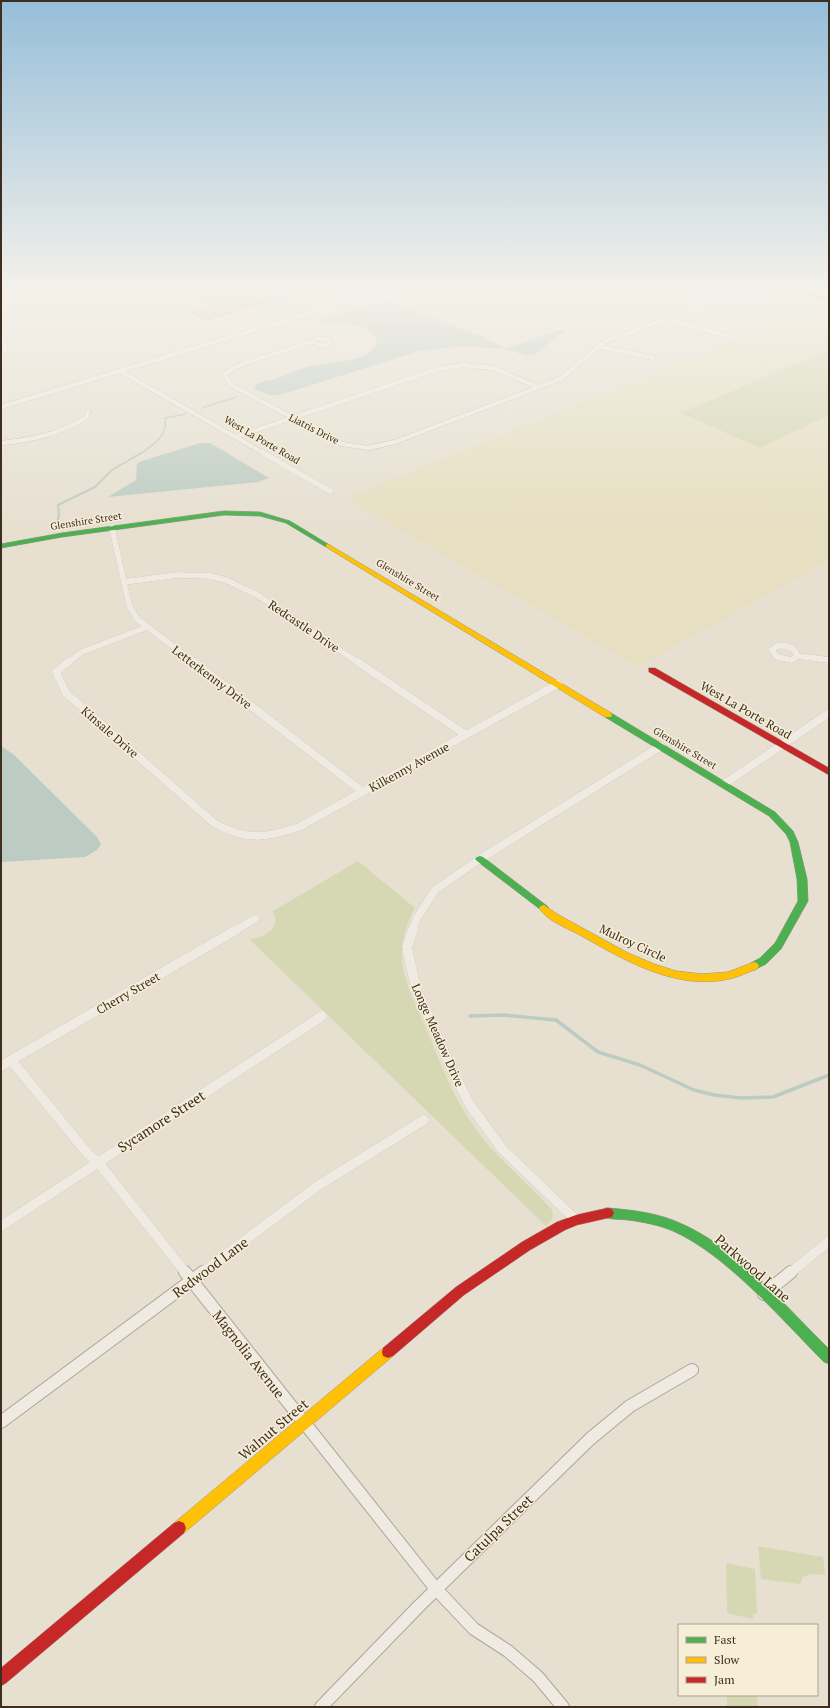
<svg xmlns="http://www.w3.org/2000/svg" width="830" height="1708" font-family="'PT Serif',serif">
<style>
.farmland{fill:#e6dfc2}
.green{fill:#d6d7b3}
.water{fill:#bcccc2}
.lines{fill:none;stroke-linecap:round;stroke-linejoin:round}
.stream-far2{stroke:#bcccc2;stroke-width:1.5}
.stream-far1{stroke:#bcccc2;stroke-width:2}
.stream{stroke:#bcccc2;stroke-width:3.5}
.building{fill:#cbbfb2;stroke:#a89c90}
.street-far4-casing{stroke:#ada599;stroke-width:5}
.street-far3-casing{stroke:#ada599;stroke-width:6}
.street-far2-casing{stroke:#ada599;stroke-width:8}
.street-far1-casing{stroke:#ada599;stroke-width:10}
.street-casing{stroke:#ada599;stroke-width:14}
.fast-casing{stroke:#9c958a;stroke-width:1}
.slow-casing{stroke:#9c958a;stroke-width:1}
.jam-casing{stroke:#9c958a;stroke-width:1}
.street-far4{stroke:#efebe3;stroke-width:4.5}
.street-far3{stroke:#efebe3;stroke-width:6}
.street-far2{stroke:#efebe3;stroke-width:8}
.street-far1{stroke:#efebe3;stroke-width:10}
.street{stroke:#efebe3;stroke-width:12}
.fast{fill:#4caf50;fill-rule:evenodd}
.slow{fill:#ffc107;fill-rule:evenodd}
.jam{fill:#c62828;fill-rule:evenodd}
.labels{text-anchor:middle;dominant-baseline:central;stroke-width:3;stroke-linejoin:round;paint-order:stroke}
.far-street-label{font-size:10px;fill:#3d2e20;stroke:#f7eed8}
.street-label{font-size:12px;fill:#3d2e20;stroke:#f7eed8}
.near-street-label{font-size:14px;fill:#3d2e20;stroke:#f7eed8}
</style>
<rect width="100%" height="100%" fill="#e7e0d1"/>
<!-- farmland -->
<path class="farmland" d="M825 304 829 305V350L681 413 760 448 829 415V560L638 667 345 498Z"/>
<!-- green -->
<path class="green" d="M829 350V415L760 448 681 413Z
M358 861 415 908C406 925 401 941 402 960 404 983 416 1005 425 1026 440 1062 454 1100 477 1131 500 1161 528 1183 552 1210 554 1218 552 1220 546 1226L249 939C265 938 282 928 273 911Z
M758 1546 823 1557 825 1575 812 1574 803 1577 800 1584 761 1579Z
M726 1563 755 1569 757 1613 753 1615V1619L727 1613Z
M727 1695H757L758 1707H727Z"/>
<!-- water -->
<path class="water" d="M386 300 486 338 503 347 499 349 463 346 419 351 280 395H270L254 389 255 386C260 380 265 382 272 380 285 376 297 369 310 366 328 361 371 364 377 341 368 317 334 327 316 321Z
M559 330H565L534 355 527 356 506 349Z
M200 443H210L269 478 258 482 108 497 136 480 137 464 139 462Z
M1 746 13 754 97 837 101 844 97 850 85 857 1 862Z"/>
<g class="lines">
<!-- stream-far2 -->
<path class="stream-far2" d="M502 348 506 349
M202 408 236 397
M140 454C153 445 168 436 165 418L186 414"/>
<!-- stream-far1 -->
<path class="stream-far1" d="M56 528 59 515 58 505 95 487 112 470 141 453"/>
<!-- stream -->
<path class="stream" d="M470 1016 504 1015 556 1020 598 1052 640 1065 694 1090 714 1095 741 1098 773 1097 829 1075"/>
</g>
<!-- building -->
<path class="building" d="M200 289H290L288 298 264 305 260 303 206 320 192 313 211 308 202 300Z"/>
<g class="lines">
<!-- street-far4 casing -->
<g class="street-far4-casing">
<path id="street-far4" d="M665 319 735 338
M317 339H328L330 343C324 346 319 347 314 342Z
M1 341 4 343 5 351 1 355
M314 341 242 364 224 374 231 385 342 444 368 448 395 442 560 379 604 342 708 303 762 300 794 289
M597 346 653 358
M120 371 265 454
M1 407 389 289
M236 437 438 369 463 365 493 368 538 387
M1 443C32 440 60 434 87 417L88 412"/>
</g>
<!-- street-far3 casing -->
<g class="street-far3-casing">
<path id="street-far3" d="M263 453 330 491
M112 528 129 605 137 619 195 663
M124 582 177 575 210 576 226 580 259 596 359 663
M777 646C786 645 795 646 797 656L792 660 777 657 772 650Z
M797 656 829 660
M67 663 82 652 147 627"/>
</g>
<!-- street-far2 casing -->
<g class="street-far2-casing">
<path id="street-far2" d="M68 662 56 672 66 693 214 823C245 841 266 838 299 827L558 684
M194 662 363 792
M358 662 466 735
M724 784 829 713
M234 931 255 919
M412 931 417 918 435 890 480 859 661 746"/>
</g>
<!-- street-far1 casing -->
<g class="street-far1-casing">
<path id="street-far1" d="M413 930 407 947 416 989 454 1074 470 1105 503 1150 576 1220
M11 1060 88 1154 98 1162 186 1273
M1 1066 236 930
M1 1226 322 1016
M201 1273 319 1185 424 1120
M790 1273 829 1241"/>
</g>
<!-- street casing -->
<g class="street-casing">
<path id="street" d="M185 1272 436 1589 474 1629 508 1651 538 1677 563 1707
M764 1294 791 1272
M1 1422 203 1272
M321 1707 420 1605 590 1439 630 1406 692 1370"/>
</g>
<!-- fast casing -->
<g class="fast-casing">
<path id="fast" d="M791 289H797L829 298V301Z
M224 511 260 512 290 521 331 546 330 547H326L286 523 260 516 224 515 62 537 1 548V544L62 533Z
M605 713H611L775 812 793 831 798 842 807 879 808 901 781 949 766 964 754 970 751 969 749 966 751 963 760 958 775 943 798 901 797 879 790 842 786 834 769 816 605 717 604 715Z
M480 856 483 857 547 906 549 908 547 910H541L477 861 475 859 477 857Z
M608 1208C633 1210 659 1213 682 1224 737 1248 786 1307 829 1349V1364L824 1362C782 1320 727 1255 673 1231 659 1225 643 1222 628 1220 620 1219 611 1220 604 1217L602 1213 604 1209Z"/>
</g>
<!-- slow casing -->
<g class="slow-casing">
<path id="slow" d="M328 544 611 713 612 715 611 717H605L326 547V545Z
M544 905 557 914 628 953 654 964 676 971 702 974 728 972 754 962 757 963 759 966 757 969C748 972 739 977 729 979 676 991 624 960 580 935 567 928 547 921 539 908L541 906Z
M388 1346 393 1348 394 1352 393 1356 184 1533 179 1535 174 1533 172 1528 174 1523 383 1348Z"/>
</g>
<!-- jam casing -->
<g class="jam-casing">
<path id="jam" d="M649 668H655L829 768V775L649 672Z
M608 1208 612 1209 614 1213 612 1217 577 1225 565 1230 530 1250 464 1295 393 1356 388 1358 383 1356 382 1352 383 1348 456 1287 522 1242 557 1222 576 1215Z
M179 1521 184 1523 186 1528 184 1533 6 1683 1 1686V1668L174 1523Z"/>
</g>
<!-- street-far4 -->
<use href="#street-far4" class="street-far4"/>
<!-- street-far3 -->
<use href="#street-far3" class="street-far3"/>
<!-- street-far2 -->
<use href="#street-far2" class="street-far2"/>
<!-- street-far1 -->
<use href="#street-far1" class="street-far1"/>
<!-- street -->
<use href="#street" class="street"/>
<!-- fast -->
<use href="#fast" class="fast"/>
<!-- slow -->
<use href="#slow" class="slow"/>
<!-- jam -->
<use href="#jam" class="jam"/>
</g>
<!-- sky -->
<linearGradient id="sky" x2="0" y2="1"><stop stop-color="#96bed9"/><stop offset="0.55" stop-color="#f4f1ea"/><stop offset="1" stop-color="#f4f1ea" stop-opacity="0"/></linearGradient>
<rect width="830" height="528" fill="url(#sky)"/>
<g class="labels">
<!-- far-street labels -->
<g class="far-street-label">
<text transform="translate(314 429) rotate(27)">Liatris Drive</text>
<text transform="translate(262 440) rotate(30)">West La Porte Road</text>
<text transform="translate(86 521) rotate(-9)">Glenshire Street</text>
<text transform="translate(408 580) rotate(31)">Glenshire Street</text>
<text transform="translate(685 748) rotate(31)">Glenshire Street</text>
</g>
<!-- street labels -->
<g class="street-label">
<text transform="translate(304 626) rotate(34)">Redcastle Drive</text>
<text transform="translate(212 677) rotate(37)">Letterkenny Drive</text>
<text transform="translate(746 710) rotate(30)">West La Porte Road</text>
<text transform="translate(110 732) rotate(41)">Kinsale Drive</text>
<text transform="translate(409 767) rotate(-29)">Kilkenny Avenue</text>
<text transform="translate(633 943) rotate(25)">Mulroy Circle</text>
<text transform="translate(128 993) rotate(-30)">Cherry Street</text>
<text transform="translate(438 1035) rotate(66)">Longe Meadow Drive</text>
</g>
<!-- near-street labels -->
<g class="near-street-label">
<text transform="translate(161 1121) rotate(-33)">Sycamore Street</text>
<text transform="translate(210 1267) rotate(-37)">Redwood Lane</text>
<text transform="translate(753 1268) rotate(41)">Parkwood Lane</text>
<text transform="translate(249 1354) rotate(52)">Magnolia Avenue</text>
<text transform="translate(273 1429) rotate(-40)">Walnut Street</text>
<text transform="translate(498 1528) rotate(-44)">Catulpa Street</text>
</g>
</g>
<!-- border -->
<rect width="830" height="1708" fill="none" stroke="#3d2e20" stroke-width="4"/>
<!-- legend -->
<rect x="678" y="1624" width="140" height="72" fill="#f7eed8" stroke="#ada18e"/>
<rect x="686" y="1637" width="20" height="6" fill="#4caf50" stroke="#ada18e"/>
<text x="714" y="1644" font-size="12" fill="#3d2e20">Fast</text>
<rect x="686" y="1657" width="20" height="6" fill="#ffc107" stroke="#ada18e"/>
<text x="714" y="1664" font-size="12" fill="#3d2e20">Slow</text>
<rect x="686" y="1677" width="20" height="6" fill="#c62828" stroke="#ada18e"/>
<text x="714" y="1684" font-size="12" fill="#3d2e20">Jam</text>
</svg>
